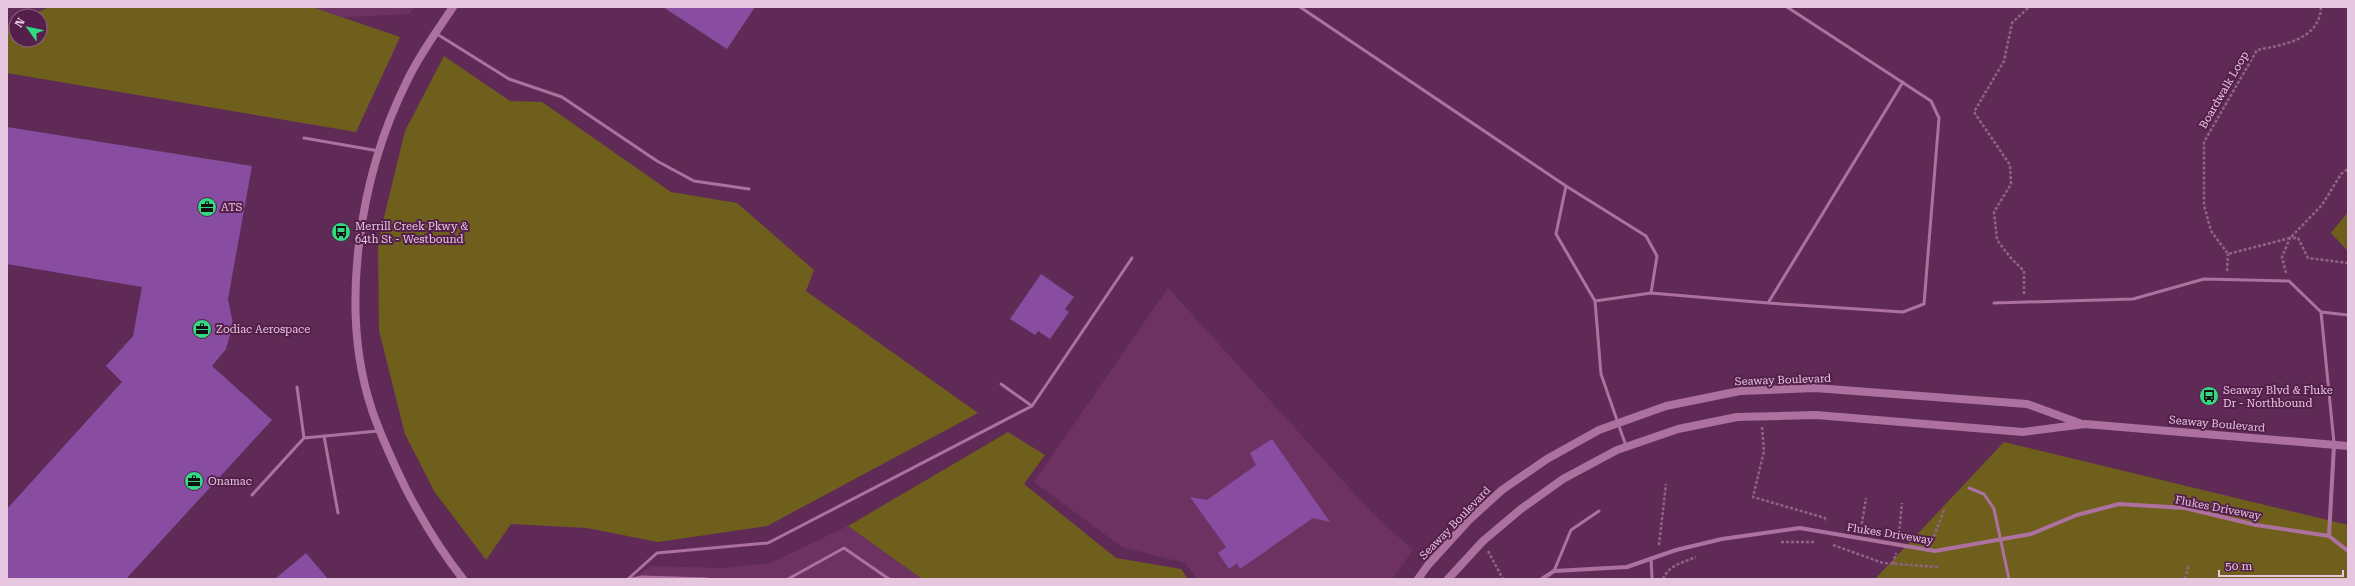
<svg xmlns="http://www.w3.org/2000/svg" width="2355" height="586" font-family="'Roboto Serif',serif">
<style>
.built{fill:#6d3262}
.green{fill:#6f5f1d}
.building{fill:#884da1}
.lines{fill:none;stroke-linecap:round;stroke-linejoin:round}
.path{stroke:#906387;stroke-width:2.5;stroke-dasharray:3 2;stroke-linecap:butt}
.lane{stroke:#ac719f;stroke-width:3}
.street{stroke:#ac719f;stroke-width:4}
.secondary{stroke:#ac719f;stroke-width:8}
.labels{text-anchor:middle;dominant-baseline:central;stroke-width:4;stroke-linejoin:round;paint-order:stroke}
.street-label{font-size:11px;fill:#e7c7df;stroke:#54204b}
.poi-label{font-size:11px;fill:#e7c7df;stroke:#54204b;text-anchor:start}
</style>
<rect width="100%" height="100%" fill="#5f2b56"/>
<!-- built -->
<path class="built" d="M254 7H414L410 14 269 21Z
M1168 288 1373 514 1413 550 1392 579H1197L1185 563 1122 547 1034 482Z
M848 526 922 579H633L651 566 722 568 771 563Z"/>
<!-- green -->
<path class="green" d="M49 7H312L400 37 356 132 7 73V26L16 22V40H40V16H29Z
M444 56 510 101 542 102 671 192 737 203 814 270 806 291 978 413 767 526 658 542 587 528 511 524 486 560 434 491 405 434 379 330 378 242 405 131Z
M2348 212V251L2331 233Z
M1008 432 1045 455 1024 484 1116 558 1181 569 1188 579H922L848 526Z
M2004 442 2348 525V579H1875Z"/>
<!-- building -->
<path class="building" d="M663 7H755L727 49Z
M7 127 252 166 228 299 233 324 226 349 212 366 272 420 126 579H7V509L122 382 106 366 133 336 142 287 7 264Z
M1041 274 1074 297 1065 309 1069 312 1050 339 1038 331 1035 335 1010 319Z
M1272 439 1330 522 1313 518 1240 569 1237 563 1229 569 1218 553 1226 547 1190 497 1207 500 1256 465 1250 453Z
M306 553 328 579H275Z"/>
<g class="lines">
<!-- path -->
<path class="path" d="M2321 7C2320 40 2282 45 2257 50L2204 142V205L2211 231 2228 254 2290 238 2322 205 2341 174 2348 169
M2227 271 2228 254
M2286 273 2282 257 2290 238H2298L2308 258 2348 263
M2024 294V271L2010 257 1997 240 1994 212 2011 184 2010 165 1974 112 2004 61 2012 23 2029 7
M1762 427 1764 451 1753 497 1825 518 1826 522
M1861 529 1866 498
M1899 534 1902 503
M1932 541 1945 508
M1781 542H1814
M1659 545 1666 484
M1833 545 1883 563 1938 567
M1488 551 1503 579
M1893 564 1896 553
M1663 579C1669 565 1682 563 1696 557
M2185 579 2189 564"/>
<!-- lane -->
<path class="lane" d="M1300 7 1566 186 1646 236 1657 256 1651 293 1595 301 1601 374 1626 446
M1787 7 1931 101 1939 118 1924 304 1903 312 1768 303 1903 82
M437 34 509 79 562 97 657 161 694 181 749 189
M304 138 379 151
M1566 186 1556 234 1595 301
M1651 293 1768 303
M1994 303 2133 299 2204 279 2289 281 2321 312 2334 443
M2321 312 2348 315
M1001 384 1032 406
M324 436 338 513
M304 438 378 431
M1969 488 1984 494 1994 509 2009 579
M252 495 304 438 297 387
M1651 558 1652 579
M1554 571 1571 530 1599 511
M628 579 657 553 768 543 1032 406 1132 258
M632 579 642 577 707 579
M788 579 844 548 889 579"/>
<!-- street -->
<path class="street" d="M2329 536 2334 445
M1542 579 1554 571 1627 567 1676 550 1722 539 1800 528 1935 551 2031 534 2077 515 2119 504 2185 508 2256 525 2329 536 2348 551"/>
<!-- secondary -->
<path class="secondary" d="M453 7C437 31 419 55 407 81 360 175 338 309 372 410 381 437 393 462 405 487 422 520 440 550 463 579
M1418 579 1428 565 1469 520 1502 490 1547 459 1599 430 1666 406 1740 391 1815 388 2027 404 2082 424
M1448 579 1483 541 1521 509 1563 479 1617 450 1678 429 1737 417 1816 415 2023 432 2085 424 2348 446"/>
</g>
<!-- icons -->
<defs>
<g id="office-disc" transform="scale(1)"><circle r="9.5" fill="#32d882" stroke="#54204b"/><path d="M-6-3h4V-5.5h4V-3h4V5H-6ZM-1-4.5V-3h2v-1.5ZM-6 0V1H6V0Z" fill="#111"/></g>
<g id="bus-disc" transform="scale(1)"><circle r="9.5" fill="#32d882" stroke="#54204b"/><path d="M-5-6H5V4H4V6H2V4H-2V6H-4V4H-5ZM-3.5-4V0h7V-4ZM-3.5 1.2v1.5H-2V1.2ZM2 1.2v1.5H3.5V1.2Z" fill="#111"/></g>
</defs>
<g fill-rule="evenodd">
<use href="#office-disc" x="207" y="207"/>
<use href="#bus-disc" x="341" y="232"/>
<use href="#office-disc" x="202" y="329"/>
<use href="#bus-disc" x="2209" y="396"/>
<use href="#office-disc" x="194" y="481"/>
</g>
<g class="labels">
<!-- street labels -->
<g class="street-label">
<text transform="translate(2224 90) rotate(-60)">Boardwalk Loop</text>
<text transform="translate(1783 380) rotate(-2)">Seaway Boulevard</text>
<text transform="translate(2217 424) rotate(5)">Seaway Boulevard</text>
<text transform="translate(2218 508) rotate(11)">Flukes Driveway</text>
<text transform="translate(1455 523) rotate(-46)">Seaway Boulevard</text>
<text transform="translate(1890 534) rotate(9)">Flukes Driveway</text>
</g>
<!-- poi labels -->
<g class="poi-label">
<text x="221" y="207">ATS</text>
<text x="355" y="226">Merrill Creek Pkwy &amp;<tspan x="355" dy="13">64th St - Westbound</tspan></text>
<text x="216" y="329">Zodiac Aerospace</text>
<text x="2223" y="390">Seaway Blvd &amp; Fluke<tspan x="2223" dy="13">Dr - Northbound</tspan></text>
<text x="208" y="481">Onamac</text>
</g>
</g>
<!-- border -->
<rect width="2355" height="586" fill="none" stroke="#e7c7df" stroke-width="16"/>
<!-- north arrow -->
<g transform="translate(28 28) rotate(303)"><circle r="19" fill="#54204b" stroke="#8f6386"/>
<path d="M0-3L7 15L0 10L-7 15Z" fill="#32d882"/>
<text y="-6" font-size="11" font-weight="bold" text-anchor="middle" fill="#e7c7df">N</text>
</g>
<!-- scale -->
<path d="M2219 570v6h124v-6" fill="none" stroke="#e7c7df" stroke-width="2"/>
<text x="2225" y="570" font-size="12" fill="#e7c7df" stroke="#54204b" stroke-width="3" paint-order="stroke">50 m</text>
</svg>
